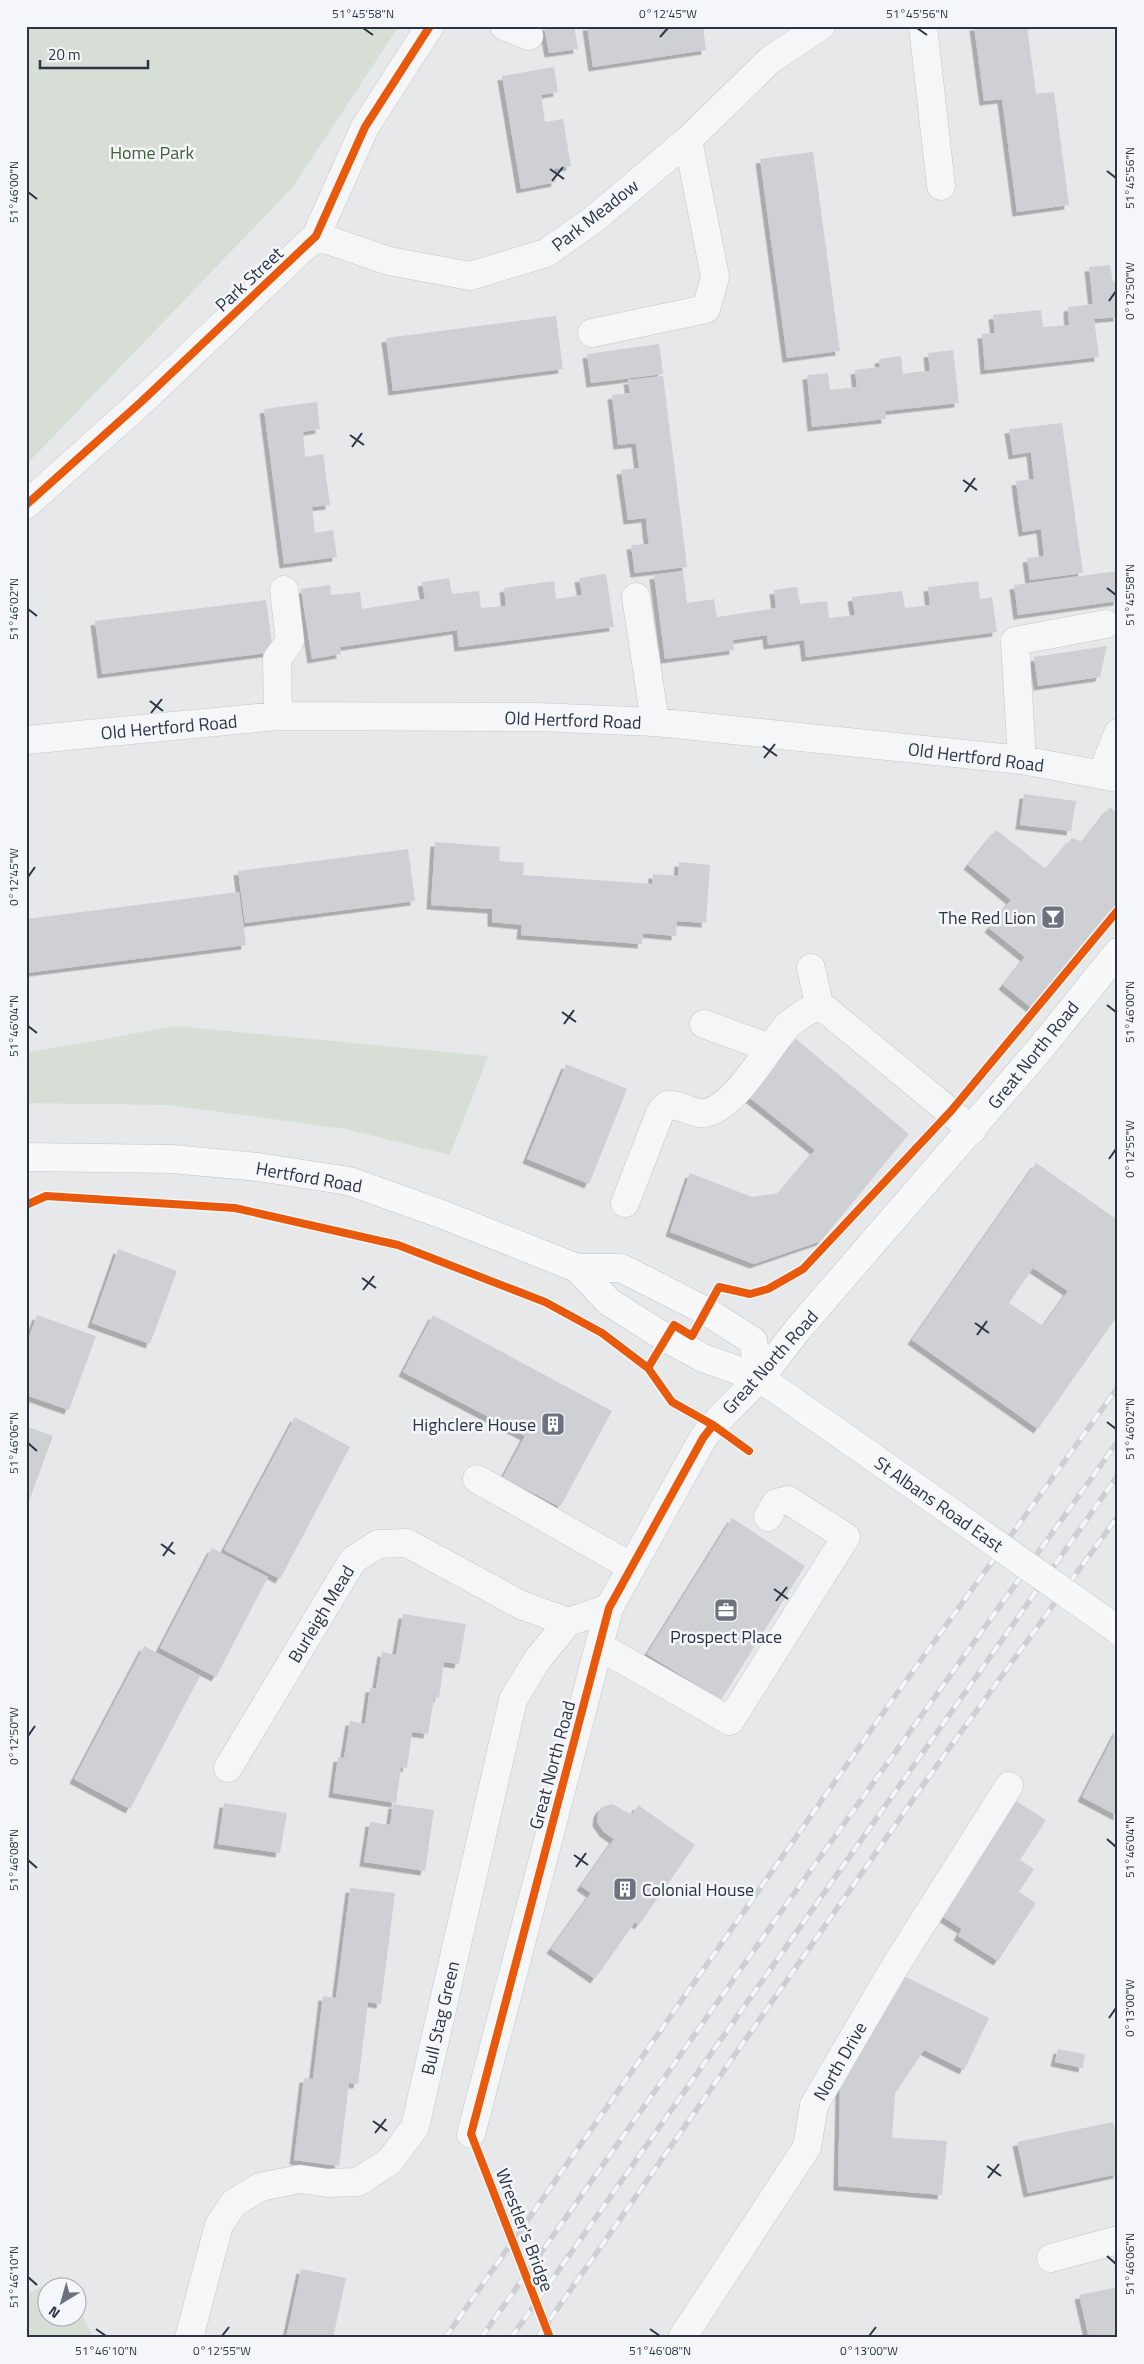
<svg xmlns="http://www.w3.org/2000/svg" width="1144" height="2364" font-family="'Titillium Web',sans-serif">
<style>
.green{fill:#d6ded6}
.building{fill:#ced0d3;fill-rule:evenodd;filter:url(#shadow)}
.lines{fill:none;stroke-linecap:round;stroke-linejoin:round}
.minor-casing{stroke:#c4c6c8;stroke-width:29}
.major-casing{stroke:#c2c5c8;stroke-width:29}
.minor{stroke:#f5f6f7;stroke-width:28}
.major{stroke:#f8f8f8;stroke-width:28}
.rail-casing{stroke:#cecfd2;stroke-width:5.5}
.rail{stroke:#f4f6f9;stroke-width:4;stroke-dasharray:11;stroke-linecap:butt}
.major-bridge-casing{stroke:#c2c5c8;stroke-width:29;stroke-linecap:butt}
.major-bridge{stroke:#f8f8f8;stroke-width:28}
.cycleway-casing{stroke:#f4f6f9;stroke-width:11}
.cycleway{stroke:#e8590c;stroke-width:8}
.ticks{fill:none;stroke:#2b3445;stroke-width:2}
.labels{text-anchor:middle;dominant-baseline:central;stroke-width:5;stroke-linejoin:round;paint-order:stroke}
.park-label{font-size:18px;fill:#3f6138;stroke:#f4f6f9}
.street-label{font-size:18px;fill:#2b3445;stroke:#f4f6f9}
.poi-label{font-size:18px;fill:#2b3445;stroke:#f4f6f9;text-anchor:end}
.neatline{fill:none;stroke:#2b3445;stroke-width:2}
.ticks-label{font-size:12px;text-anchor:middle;fill:#2b3445}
</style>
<defs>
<filter id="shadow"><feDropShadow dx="-4.5" dy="4.5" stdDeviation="0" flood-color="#0004"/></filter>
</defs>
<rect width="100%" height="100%" fill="#e6e8ea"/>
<!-- green -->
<path class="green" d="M26 26H399L292 188 26 465Z
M176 1026 488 1056 450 1155 346 1129 168 1105 26 1103V1053Z
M61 2276 66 2286H48V2316H78V2307L94 2338H26V2295Z"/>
<!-- building -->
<path class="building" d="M544 26H574L578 49 549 53Z
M587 26H703L706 50 593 67Z
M974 26H1027L1036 94 1054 92 1069 205 1017 212 1002 99 984 101Z
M554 67 558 92 541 95 543 109 545 122 563 119 571 166 554 169 556 182 521 189 502 76Z
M813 152 840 351 787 358 760 159Z
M1110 265 1113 282H1118V317L1094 319 1099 357 985 370 982 334 995 333 993 315 1041 310 1043 327 1069 325 1068 307 1093 304 1089 267Z
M556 316 563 369 393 391 386 338Z
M659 344 663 374 591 383 587 354Z
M953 350 959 403 885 411 886 419 812 427 807 375 828 373 830 390 857 387 855 370 880 367 879 359 901 356 903 374 916 372 930 371 928 353Z
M663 376 687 567 635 573 631 545 649 544 647 531 646 518 628 520 621 470 639 468 636 443 618 445 612 395 630 393 628 380Z
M317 402 320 429 303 432 305 457 323 454 330 505 312 507 315 533 333 530 337 557 284 564 264 409Z
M1062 423 1083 573 1030 580 1027 558 1044 556 1041 529 1023 532 1019 505 1016 481 1034 479 1031 452 1013 455 1009 429Z
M683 571 687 603 714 599 717 617 776 608 774 590 797 587 800 604 827 601 829 618 855 615 852 597 902 591 905 608 930 605 928 587 978 581 980 599 992 597 997 632 806 657 804 640 768 645 767 635 733 640 734 650 665 659 654 575Z
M1118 571V601L1018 615 1014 585Z
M606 574 614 627 459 647 457 630 340 647 341 654 312 659 301 589 330 585 331 595 360 592 362 609 425 599 422 582 449 578 452 594 479 591 481 608 506 606 504 588 531 584 554 581 556 599 582 595 579 578Z
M266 600 273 652 102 674 95 621Z
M1107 646 1100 677 1038 686 1034 657Z
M1024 794 1076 801 1071 831 1020 825Z
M1110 807 1118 814V906L1034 1010 1003 985 1025 957 989 928 1011 900 968 865 996 830 1046 869 1072 838 1082 842Z
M435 842 500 847 499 861 524 863 523 875 652 884 653 874 678 876 679 862 710 865 706 923 677 921 676 936 643 933 642 944 521 935 522 925 492 922V909L431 905Z
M408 849 415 901 245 923 238 871Z
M239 892 246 945 26 973V919Z
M796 1039 909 1134 821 1241 754 1264 670 1232 690 1173 752 1197 779 1193 815 1150 750 1098Z
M566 1064 627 1089 589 1184 527 1159Z
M1036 1163 1118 1220V1315L1038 1429 912 1340ZM1033 1268 1068 1291 1043 1326 1009 1303Z
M118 1249 177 1271 150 1344 92 1323Z
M37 1315 96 1336 69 1410 26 1395V1345Z
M433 1315 612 1411 560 1507 503 1477 525 1436 403 1372Z
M295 1417 350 1447 280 1579 224 1550Z
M26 1426 53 1436 26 1509Z
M732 1518 805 1566 721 1700 647 1654Z
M212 1548 268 1577 216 1677 160 1648Z
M403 1614 466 1624 459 1664 444 1662 439 1698H434L428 1734 412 1732 407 1768 401 1767 396 1803 333 1793 338 1757 344 1758 350 1721 365 1724 370 1688H376L382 1652 396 1655Z
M144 1646 200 1676 130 1809 74 1779Z
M1118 1728V1816L1082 1797Z
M1008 1796 1046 1820 1020 1860 1034 1869 1019 1892 1036 1903 998 1961 958 1936 962 1929 935 1912Z
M224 1803 287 1813 280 1853 218 1844Z
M393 1804 434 1810 425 1871 364 1862 370 1822 390 1825Z
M612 1804 632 1815 638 1805 695 1845 639 1925 635 1922 595 1979 551 1949 591 1893 581 1886 614 1839 604 1832 597 1822 598 1813 602 1807Z
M350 1888 395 1893 381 2004 368 2002 358 2084 349 2083 339 2166 294 2160 304 2078 313 2079 323 1996 336 1998Z
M898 1973 989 2018 964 2070 924 2050 895 2094 892 2138 947 2141 942 2195 838 2186 840 2089Z
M1058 2049 1085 2054 1083 2068 1055 2062Z
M1113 2122 1118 2145V2174L1028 2193 1017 2142Z
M301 2269 346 2278 333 2338H286Z
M1118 2287V2338H1089L1079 2295Z"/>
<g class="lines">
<!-- minor casing -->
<g class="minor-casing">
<path id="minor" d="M504 26 529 36
M923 26 941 186
M316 236 389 261 470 276 546 253 593 220 688 140 770 60 821 26
M592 333 706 309 715 277 688 140
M26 505 141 402 316 236 365 127 430 26
M636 597 655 722
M278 716 277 659 290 641 284 590
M26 740 278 716 539 717 655 722 1022 760 1118 778
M1022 760 1015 641 1106 624
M1102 774 1118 733
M811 968 819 1004 972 1130
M704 1024 770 1048
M625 1203 660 1113 667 1105C682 1104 688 1112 700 1113 732 1115 767 1048 787 1026 796 1017 809 1011 819 1004
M477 1479 632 1567
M599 1646 730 1721 846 1537 788 1500 776 1503 768 1517
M228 1768 353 1560 378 1544 407 1543 521 1605 568 1622
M471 2134 609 1608 703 1438 713 1425 760 1378
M1051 2258 1118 2240
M189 2338 219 2225 234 2203 260 2187 300 2179 327 2183 358 2182 390 2161 415 2127 513 1700 537 1660 568 1622 609 1608
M682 2338 807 2147 814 2105 894 1968 1009 1786"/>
</g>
<!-- major casing -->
<g class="major-casing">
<path id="major" d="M26 1157 172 1159 258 1167 349 1181 444 1215 577 1268H621L706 1311 753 1341 760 1378
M577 1268 609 1302 666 1338 703 1358 760 1378 954 1514
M760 1378 799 1328 1040 1049 1118 952"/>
</g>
<!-- minor -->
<use href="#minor" class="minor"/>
<!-- major -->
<use href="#major" class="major"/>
<!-- rail casing -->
<g class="rail-casing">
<path id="rail" d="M445 2338 890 1703 1118 1387
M481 2338 788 1902 1118 1441
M511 2338 1118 1475
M537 2338 940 1761 1118 1516"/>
</g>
<!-- rail -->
<use href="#rail" class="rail"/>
<!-- major-bridge casing -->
<g class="major-bridge-casing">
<path id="major-bridge" d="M954 1514 1118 1630"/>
</g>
<!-- major-bridge -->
<use href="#major-bridge" class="major-bridge"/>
<!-- cycleway casing -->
<g class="cycleway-casing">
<path id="cycleway" d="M26 505 141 402 316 236 365 127 430 26
M26 1205 46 1196 235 1208 398 1245 545 1302 602 1333 648 1368 672 1402 713 1425 749 1451
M648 1368 674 1325 692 1336 719 1287 750 1294 768 1289 803 1269 951 1111 1118 910
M550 2338 471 2134 609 1608 703 1438 713 1425"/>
</g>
<!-- cycleway -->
<use href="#cycleway" class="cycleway"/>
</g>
<!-- ticks -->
<path class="ticks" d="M363 28 373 35M917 28 927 35M660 37 668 28M550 169 564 179M1107 171 1116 178M552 181 563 167M28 192 37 199M1109 301 1116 291M350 435 364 445M352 447 362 433M963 480 977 490M965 492 975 478M1107 588 1116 595M28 609 37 616M150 701 163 711M151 713 162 699M763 746 777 756M764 758 775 744M28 877 35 867M1107 1005 1116 1012M562 1012 576 1022M564 1024 574 1010M28 1026 37 1033M1109 1159 1116 1149M362 1278 376 1288M363 1290 374 1276M975 1323 989 1333M977 1335 987 1321M1107 1422 1116 1429M28 1443 37 1451M161 1544 175 1554M163 1556 173 1542M774 1589 788 1599M776 1601 787 1587M28 1736 35 1726M1107 1839 1116 1847M574 1855 588 1865M28 1860 37 1868M576 1867 586 1853M1109 2018 1116 2008M373 2121 387 2131M375 2133 386 2119M987 2166 1001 2176M988 2178 999 2164M1107 2256 1116 2264M28 2277 37 2285M96 2329 106 2336M650 2329 660 2336M222 2336 229 2327M869 2336 876 2327"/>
<!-- icons -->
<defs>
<g id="bar-square" transform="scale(1.25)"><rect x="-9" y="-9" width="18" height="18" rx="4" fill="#6c737f" stroke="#f4f6f9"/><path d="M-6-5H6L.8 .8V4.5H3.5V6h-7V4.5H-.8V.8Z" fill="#fff"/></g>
<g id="building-square" transform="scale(1.25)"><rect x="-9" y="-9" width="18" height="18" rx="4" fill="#6c737f" stroke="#f4f6f9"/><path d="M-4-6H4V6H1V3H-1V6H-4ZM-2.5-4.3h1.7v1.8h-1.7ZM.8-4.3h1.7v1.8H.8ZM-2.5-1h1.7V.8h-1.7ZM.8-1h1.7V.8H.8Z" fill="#fff"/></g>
<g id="office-square" transform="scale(1.25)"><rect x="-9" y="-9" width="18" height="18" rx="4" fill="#6c737f" stroke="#f4f6f9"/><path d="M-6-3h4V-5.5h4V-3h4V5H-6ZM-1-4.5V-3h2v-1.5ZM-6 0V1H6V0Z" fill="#fff"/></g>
</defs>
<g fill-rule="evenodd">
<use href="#bar-square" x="1053" y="917"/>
<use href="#building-square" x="553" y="1424"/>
<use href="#office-square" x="726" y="1610"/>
<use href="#building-square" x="625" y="1889"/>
</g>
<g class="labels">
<!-- park labels -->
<g class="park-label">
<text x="152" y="152">Home Park</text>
</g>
<!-- street labels -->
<g class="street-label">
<text transform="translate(595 215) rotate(-38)">Park Meadow</text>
<text transform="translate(249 279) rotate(-43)">Park Street</text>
<text transform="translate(573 720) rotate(2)">Old Hertford Road</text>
<text transform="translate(169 727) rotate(-5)">Old Hertford Road</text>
<text transform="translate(976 757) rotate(7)">Old Hertford Road</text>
<text transform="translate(1033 1055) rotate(-51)">Great North Road</text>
<text transform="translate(309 1177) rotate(10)">Hertford Road</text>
<text transform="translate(770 1362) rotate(-48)">Great North Road</text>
<text transform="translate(939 1504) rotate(35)">St Albans Road East</text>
<text transform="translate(321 1614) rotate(-59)">Burleigh Mead</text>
<text transform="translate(552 1765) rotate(-75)">Great North Road</text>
<text transform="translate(440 2018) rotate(-77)">Bull Stag Green</text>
<text transform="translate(840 2061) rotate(-60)">North Drive</text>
<text transform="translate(525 2230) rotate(69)">Wrestler's Bridge</text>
</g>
<!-- poi labels -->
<g class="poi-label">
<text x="1036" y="917">The Red Lion</text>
<text x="536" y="1424">Highclere House</text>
<text x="726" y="1636" text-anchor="middle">Prospect Place</text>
<text x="642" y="1889" text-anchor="start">Colonial House</text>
</g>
</g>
<!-- border -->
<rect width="1144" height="2364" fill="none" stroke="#f4f6f9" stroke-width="55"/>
<!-- north arrow -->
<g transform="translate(62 2302) rotate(217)"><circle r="24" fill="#f4f6f9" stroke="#a4a8b1"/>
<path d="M0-4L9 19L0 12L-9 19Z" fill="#6c737f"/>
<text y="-8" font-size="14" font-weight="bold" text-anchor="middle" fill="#2b3445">N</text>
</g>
<!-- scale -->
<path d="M40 60v8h108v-8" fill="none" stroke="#2b3445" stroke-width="2.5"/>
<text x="48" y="60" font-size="15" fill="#2b3445" stroke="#f4f6f9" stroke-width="4" paint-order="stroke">20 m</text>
<rect x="28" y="28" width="1088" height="2308" class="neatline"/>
<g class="ticks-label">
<text x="363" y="18">51°45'58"N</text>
<text x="668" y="18">0°12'45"W</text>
<text x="917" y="18">51°45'56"N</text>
<text transform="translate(1130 178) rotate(-90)" y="4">51°45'56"N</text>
<text transform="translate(14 192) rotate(-90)" y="4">51°46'00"N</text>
<text transform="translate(1130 291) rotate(-90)" y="4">0°12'50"W</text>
<text transform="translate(1130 595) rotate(-90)" y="4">51°45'58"N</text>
<text transform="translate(14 609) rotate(-90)" y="4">51°46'02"N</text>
<text transform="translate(14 877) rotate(-90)" y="4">0°12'45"W</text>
<text transform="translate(1130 1012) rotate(-90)" y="4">51°46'00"N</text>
<text transform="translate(14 1026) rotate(-90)" y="4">51°46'04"N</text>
<text transform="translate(1130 1149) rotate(-90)" y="4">0°12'55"W</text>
<text transform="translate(1130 1429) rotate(-90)" y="4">51°46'02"N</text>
<text transform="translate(14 1443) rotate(-90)" y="4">51°46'06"N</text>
<text transform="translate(14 1736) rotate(-90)" y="4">0°12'50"W</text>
<text transform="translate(1130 1847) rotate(-90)" y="4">51°46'04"N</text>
<text transform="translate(14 1860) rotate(-90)" y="4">51°46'08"N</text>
<text transform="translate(1130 2008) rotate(-90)" y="4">0°13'00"W</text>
<text transform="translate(1130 2264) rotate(-90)" y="4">51°46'06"N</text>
<text transform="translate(14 2277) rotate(-90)" y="4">51°46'10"N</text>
<text x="106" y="2355">51°46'10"N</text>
<text x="222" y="2355">0°12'55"W</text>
<text x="660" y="2355">51°46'08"N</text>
<text x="869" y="2355">0°13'00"W</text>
</g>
</svg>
